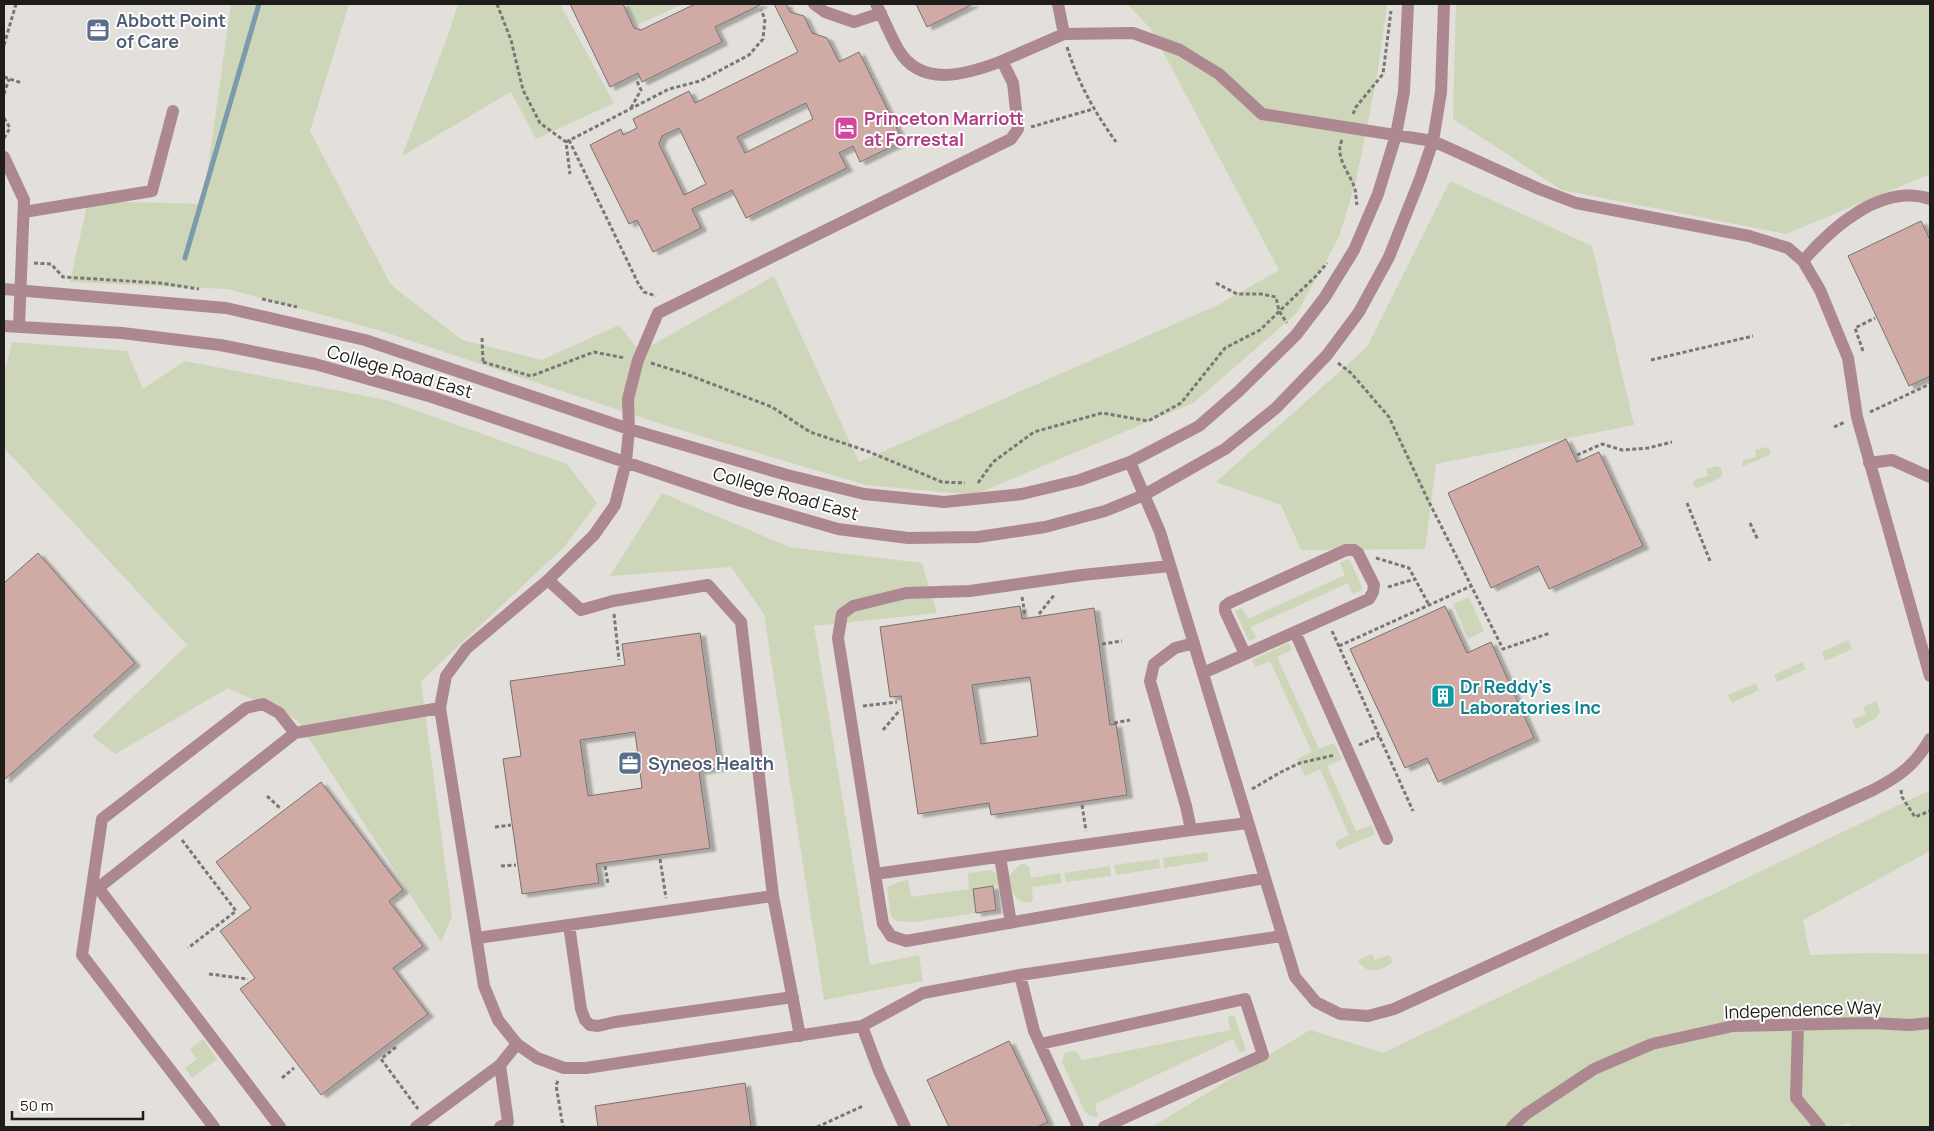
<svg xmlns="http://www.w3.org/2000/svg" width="1934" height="1131" font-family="Manrope,sans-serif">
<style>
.green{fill:#cdd6b8}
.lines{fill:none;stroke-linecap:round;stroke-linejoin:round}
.stream{stroke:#7b9bac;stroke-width:5}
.building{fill:#d0aba6;stroke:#777271;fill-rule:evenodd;filter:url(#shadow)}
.path{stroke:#7a7775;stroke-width:3;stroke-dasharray:4 2.5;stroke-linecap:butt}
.minor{stroke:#ad8890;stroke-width:12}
.labels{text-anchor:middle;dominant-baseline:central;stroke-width:4;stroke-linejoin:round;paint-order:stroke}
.service-label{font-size:18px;font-weight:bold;fill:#4e5e75;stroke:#fff;text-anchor:start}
.hotel-label{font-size:18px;font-weight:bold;fill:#b23c85;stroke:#fff;text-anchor:start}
.street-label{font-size:18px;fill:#1f1d1c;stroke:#fff}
.culture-label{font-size:18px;font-weight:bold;fill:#0d838f;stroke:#fff;text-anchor:start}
</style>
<defs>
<filter id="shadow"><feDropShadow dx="5.5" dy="3" stdDeviation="1" flood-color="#0004"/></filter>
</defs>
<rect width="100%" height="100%" fill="#e3dfdb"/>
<!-- green -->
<path class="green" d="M231 4H349L310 131 391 285 462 340 542 360 619 325 640 352 774 276 859 462 1218 305 1279 270 1151 29 1127 4H1387L1378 70 1356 181 1339 237 1297 313 1193 403 974 495 866 485 667 426 378 330 228 289 70 282 88 201 203 204Z
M458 4H560L614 103 536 139 511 92 402 156 448 35Z
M626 4H683L637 25Z
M1456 4H1930V174L1786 234 1562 190 1453 119Z
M1450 181 1592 246 1634 425 1436 464 1425 549 1301 550 1281 505 1216 482 1367 347Z
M12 342 127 351 143 389 185 361 386 400 567 464 597 503 564 547 421 681 452 916 441 942 297 720 228 688 115 754 92 736 187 645 4 448V374Z
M1767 447 1771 452 1769 455 1744 466 1742 465 1743 460 1756 457 1755 450Z
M1717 466 1721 468 1723 475 1720 478 1698 488 1694 486 1693 483 1696 479 1708 476 1706 469Z
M662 493 789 547 922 563 937 613 814 626 870 965 919 955 923 981 824 1000 764 614 731 567 610 576Z
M1349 559 1363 589 1353 594 1348 583 1251 627 1256 638 1249 641 1235 611 1242 608 1248 619 1345 575 1340 563Z
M1469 597 1484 631 1468 639 1453 604Z
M1848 640 1852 649 1825 661 1822 652Z
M1289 643 1292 650 1277 657 1319 749 1334 743 1342 759 1327 766 1356 831 1371 825 1375 834 1339 850 1335 842 1349 835 1320 769 1305 776 1297 759 1312 752 1270 661 1256 667 1252 660Z
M1802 662 1806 669 1777 682 1774 675Z
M1756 683 1759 690 1732 703 1728 695Z
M1877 701 1880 711 1876 718 1856 729 1852 720 1866 714 1863 707Z
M1930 790V851L1803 920 1810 955 1867 953 1930 954V1127H1853L1848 1123 1837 1127H1152L1310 1030 1383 1053Z
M1207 852 1208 861 1164 868 1163 858Z
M1159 859 1160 868 1116 875 1114 865Z
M1021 864H1025L1029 867 1031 878 1060 873 1062 883 1032 887 1033 899 1031 902C1014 904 1012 890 1009 877L1014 870Z
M1110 866 1111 876 1066 882 1064 873Z
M991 870 999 876 1000 885 973 889 976 913 914 922 896 921 891 916 887 888 891 885 908 879 911 897 969 889 968 873Z
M1372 954 1375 960 1389 955 1391 957 1392 962C1381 972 1365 975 1358 960Z
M1234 1015 1246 1050 1240 1053 1233 1039 1095 1104 1098 1117 1090 1116 1084 1110 1062 1062 1065 1053 1074 1051 1078 1053 1082 1060 1230 1030 1228 1017Z
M203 1039 217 1059 192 1078 185 1068 197 1059 190 1049Z"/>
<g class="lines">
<!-- stream -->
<path class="stream" d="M185 258 259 4"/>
</g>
<!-- building -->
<path class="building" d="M570 4H623L634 28 641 30 695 4H762L715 27 722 42 642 82 638 73 610 87Z
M774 4H786L790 12 804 16 812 33 827 38 839 62 859 52 903 141 860 162 853 146 839 153 847 168 746 218 732 190 692 209 701 228 653 252 637 220 629 224 590 145 621 129 623 135 637 128 633 119 689 91 695 103 798 52ZM806 103 813 119 745 153 737 137ZM679 128 706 184 684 195 659 144 662 136Z
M916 4H973L927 27Z
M1921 221 1930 240V376L1909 386 1848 256Z
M1566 439 1577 462 1599 452 1643 546 1549 589 1538 566 1491 588 1448 493Z
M38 553 135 663 4 780V583Z
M1020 606 1022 619 1094 608 1110 725 1116 724 1127 795 991 815 989 803 918 814 901 696 890 697 880 627ZM1030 677 1038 736 981 744 972 685Z
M1445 606 1467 653 1491 642 1534 738 1438 782 1427 758 1405 768 1350 649Z
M700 633 719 768 699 771 710 848 596 864 599 883 522 894 503 759 521 756 510 681 625 665 622 644ZM635 732 642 788 588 796 580 740Z
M321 782 403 890 389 901 423 946 393 968 428 1014 321 1095 240 989 255 978 220 931 251 908 216 862Z
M993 886 996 910 976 913 973 889Z
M1009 1041 1048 1122 1037 1127H949L927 1080Z
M745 1083 751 1127H598L595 1106Z"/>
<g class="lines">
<!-- path -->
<path class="path" d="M497 4 511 40 523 90 540 123 566 142 570 174
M4 45 16 4
M1067 47C1078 83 1094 111 1116 142
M4 77 22 83
M4 94 9 79
M631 108 641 90 636 79
M1353 114 1356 107 1383 74 1391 11
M4 118 10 128 4 138
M1031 127 1093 109
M569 140 639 285 644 292 656 296
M1342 140C1334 157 1350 173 1355 189 1356 194 1356 200 1357 205
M566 142 669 89 700 81 749 55 763 39 765 19 761 10
M34 263 51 264 63 277 160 283 199 289
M1216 283 1237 294H1261L1276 297 1279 311 1287 323
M262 299 297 307
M482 338 483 362
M1863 351 1855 328 1875 318
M1651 360 1753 336
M483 362 531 376 594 352 625 358
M651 363 686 374 772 407 810 432 867 451 942 482 965 483
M1338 363 1351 373 1389 417 1427 498 1503 649 1550 633
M1870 412 1930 384
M1834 427 1845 422
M1577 455 1602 444 1622 450 1648 448 1672 442
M978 483 993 462 1034 432 1102 413 1148 421 1181 403 1225 348 1260 330 1317 275 1327 263
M1687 503 1710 561
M1750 523 1758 540
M1376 558 1409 568 1415 579
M1388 587 1415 579 1429 605
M1022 597 1025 615
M614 614 619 660
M1039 614 1055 594
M1332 631 1413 811
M1102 644 1122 641
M1339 646 1471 586
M863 706 897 702
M1114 723 1130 720
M883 730 900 710
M1359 745 1379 736
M1252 789 1281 772 1300 763 1335 755
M1901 790 1902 797 1915 817 1930 811
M267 796 280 808
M1082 805 1086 831
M495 827 511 825
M182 840 236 911 188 948
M660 859 666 898
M501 866 516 865
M605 866 608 884
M209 974 248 979
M396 1047 381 1059 418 1109
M282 1078 294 1068
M558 1081 556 1085 563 1127
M817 1127 863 1106"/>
<!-- minor -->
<path class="minor" d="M814 4 825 12 854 22 881 13
M876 4C884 19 890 35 898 49 921 89 968 74 1002 61
M1058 4 1064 34
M4 157 24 200 19 327
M24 212 152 191 173 111
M1803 261C1832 227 1882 183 1930 199
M4 289 226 308 365 340 629 429 787 475 864 494 944 502 1022 494 1080 480 1130 462 1199 426 1239 391 1296 335 1325 297 1354 250 1378 194 1396 135 1404 92 1408 4
M4 326 122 333 220 345 315 364 432 397 741 501 838 529 908 538 978 537 1045 527 1105 511 1144 495 1225 449 1276 408 1327 355 1359 312 1389 257 1420 179 1433 141 1441 92 1444 4
M1130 462 1160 532 1295 977 1316 1002 1340 1014 1368 1016 1394 1009 1873 790C1900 776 1915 765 1930 739
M1869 463 1892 460 1930 477
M1170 566 1082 575 970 591 906 593 853 606 842 614 838 638 875 874 1191 830 1186 806 1150 681 1154 664 1175 648 1194 643
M548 580 581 610 613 601 708 585 741 622 773 896
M1245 654 1225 611V606L1229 603 1346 550H1354L1358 553 1374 585 1373 592 1369 599 1295 632
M1203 673 1295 632 1387 839
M1191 830 1248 823
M1000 857 1011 923
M875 874 883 924 891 936 906 941 1265 878
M93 881 280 1127
M98 888 295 733
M569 925 581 1009 585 1020 590 1025 598 1026 615 1022 793 997
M1282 936 1020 975 923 993 862 1026 586 1068H564L537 1058 517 1044 498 1020 484 986 440 708 446 676 466 649 548 580 594 535 615 505 626 462 629 429 628 399 638 360 658 313 1011 139 1018 129 1013 83 1002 61 1064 34 1133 33 1180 50 1219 74 1262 114 1433 141 1539 189 1576 203 1749 236 1788 248 1803 261 1820 290 1848 358 1857 417 1930 676
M477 938 773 896 800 1036
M1020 975 1034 1031 1078 1127
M1798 1025 1796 1098 1820 1127
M862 1026 879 1071 905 1127
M1040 1044 1245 999 1263 1055 1104 1127
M214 1127 82 955 102 819 246 708 263 704 279 713 295 733 440 708
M416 1127 500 1065
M500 1127 508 1122 500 1065 517 1044
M1512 1127 1526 1114 1594 1069 1652 1044 1733 1026 1872 1023 1910 1025 1930 1023"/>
</g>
<!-- icons -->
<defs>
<g id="office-square" transform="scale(1.25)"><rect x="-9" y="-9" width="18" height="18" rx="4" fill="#5c6f8a" stroke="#fff"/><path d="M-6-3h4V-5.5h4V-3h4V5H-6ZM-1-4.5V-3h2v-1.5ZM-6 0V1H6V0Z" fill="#fff"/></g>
<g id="hotel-square" transform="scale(1.25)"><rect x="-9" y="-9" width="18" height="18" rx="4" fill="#d1479c" stroke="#fff"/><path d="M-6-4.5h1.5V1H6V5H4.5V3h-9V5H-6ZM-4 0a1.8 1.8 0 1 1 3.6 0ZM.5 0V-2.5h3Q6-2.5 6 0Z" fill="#fff"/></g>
<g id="building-square" transform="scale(1.25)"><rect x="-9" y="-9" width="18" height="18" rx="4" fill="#0f9aa8" stroke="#fff"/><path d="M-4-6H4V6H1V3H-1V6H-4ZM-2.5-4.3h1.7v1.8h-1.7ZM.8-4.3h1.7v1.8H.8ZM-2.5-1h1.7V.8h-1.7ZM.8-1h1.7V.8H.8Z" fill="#fff"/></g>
</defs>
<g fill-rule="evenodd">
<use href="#office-square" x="98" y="30"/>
<use href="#hotel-square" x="846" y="128"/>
<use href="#building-square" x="1443" y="696"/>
<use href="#office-square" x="630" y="763"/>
</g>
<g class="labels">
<!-- service labels -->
<g class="service-label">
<text x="116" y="20">Abbott Point<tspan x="116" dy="21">of Care</tspan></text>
<text x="648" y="763">Syneos Health</text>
</g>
<!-- hotel labels -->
<g class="hotel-label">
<text x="864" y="118">Princeton Marriott<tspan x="864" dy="21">at Forrestal</tspan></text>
</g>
<!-- street labels -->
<g class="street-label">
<text transform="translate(400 371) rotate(16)">College Road East</text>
<text transform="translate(786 493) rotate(16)">College Road East</text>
<text transform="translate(1803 1009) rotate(-2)">Independence Way</text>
</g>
<!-- culture labels -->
<g class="culture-label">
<text x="1460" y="686">Dr Reddy's<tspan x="1460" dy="21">Laboratories Inc</tspan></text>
</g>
</g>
<!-- border -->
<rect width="1934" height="1131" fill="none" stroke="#1f1d1c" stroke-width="10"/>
<!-- scale -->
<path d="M12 1111v8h131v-8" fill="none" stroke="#1f1d1c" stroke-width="2.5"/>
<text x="20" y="1111" font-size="15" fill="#1f1d1c" stroke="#ffffff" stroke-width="4" paint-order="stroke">50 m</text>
</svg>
